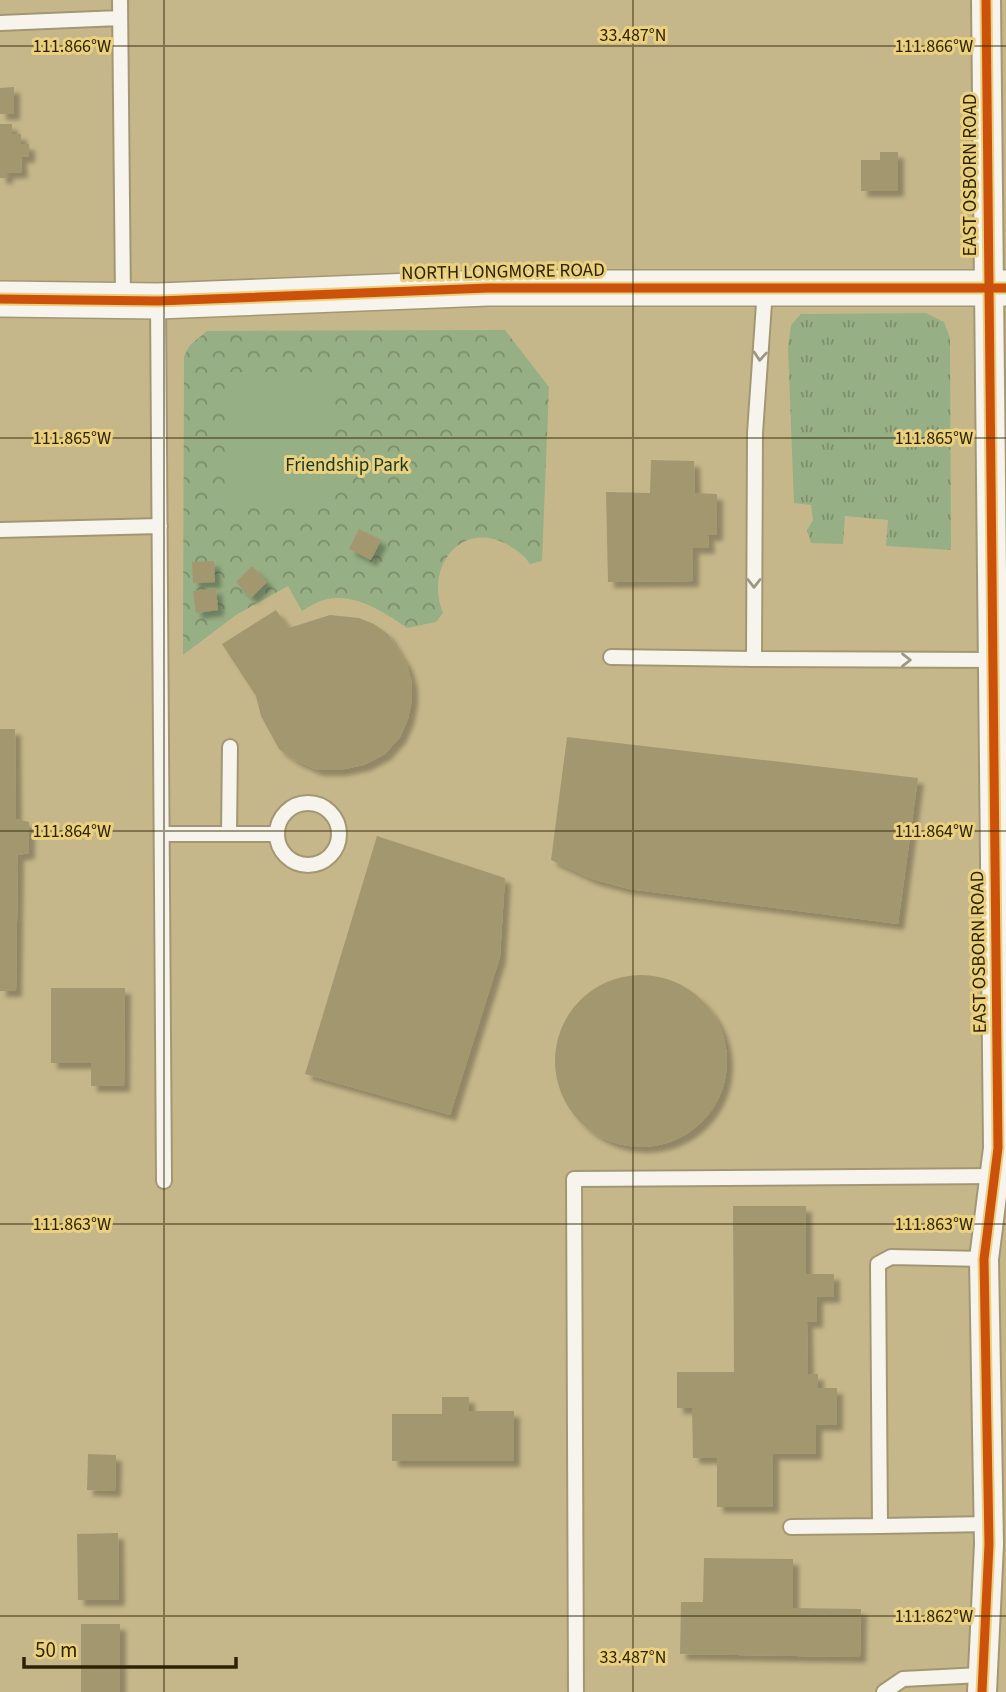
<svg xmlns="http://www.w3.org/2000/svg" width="1006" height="1692" font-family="'Source Sans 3',sans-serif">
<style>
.grass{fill:url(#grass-tufts)}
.park{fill:url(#park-crowns)}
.pitch{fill:#97af84}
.building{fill:#a39770;filter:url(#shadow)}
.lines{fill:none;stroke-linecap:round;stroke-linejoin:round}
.service-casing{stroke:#a39773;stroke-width:18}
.minor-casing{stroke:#a39773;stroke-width:32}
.tertiary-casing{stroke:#a39773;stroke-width:38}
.service{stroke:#f6f4ed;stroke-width:14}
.minor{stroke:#f6f4ed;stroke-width:28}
.tertiary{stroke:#f6f4ed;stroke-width:35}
.cycleway-casing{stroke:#ebd17f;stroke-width:13}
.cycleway{stroke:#cc510a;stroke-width:9}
.oneway{stroke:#9c9683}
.ticks{fill:none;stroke:#2d2301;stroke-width:2;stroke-opacity:0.45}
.labels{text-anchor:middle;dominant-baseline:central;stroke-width:6;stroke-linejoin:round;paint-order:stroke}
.street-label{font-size:19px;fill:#2d2301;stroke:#ebd17f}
.park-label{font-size:19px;fill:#143820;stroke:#ebd17f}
.ticks-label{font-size:18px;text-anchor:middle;fill:#2d2301;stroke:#ebd17f;stroke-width:6;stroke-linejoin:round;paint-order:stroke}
</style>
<defs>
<pattern id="grass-tufts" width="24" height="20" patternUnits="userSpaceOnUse" patternTransform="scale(1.75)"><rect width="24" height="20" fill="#97af84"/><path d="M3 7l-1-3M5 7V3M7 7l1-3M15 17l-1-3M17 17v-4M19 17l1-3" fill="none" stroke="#7c8e6a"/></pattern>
<pattern id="park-crowns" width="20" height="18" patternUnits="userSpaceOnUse" patternTransform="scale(1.75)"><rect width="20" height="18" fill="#97af84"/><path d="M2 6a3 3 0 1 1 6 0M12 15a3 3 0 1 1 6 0" fill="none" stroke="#7c8e6a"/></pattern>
<filter id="shadow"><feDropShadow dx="6" dy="6" stdDeviation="2" flood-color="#0004"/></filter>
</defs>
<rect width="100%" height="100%" fill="#c6b78a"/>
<!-- grass -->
<path class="grass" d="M926 313 944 322 950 338 951 550 886 546 888 520 845 516 843 544 811 543 807 530 813 520 811 505 794 503 788 347 791 325 801 314Z"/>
<!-- park -->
<path class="park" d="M505 330 549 387 542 561 530 564C525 556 518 551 510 546 462 517 424 567 443 613L436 622 407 628C386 613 355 593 328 599 319 600 309 607 302 611L288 586 236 615 183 655 184 356 190 345 207 331Z"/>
<!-- pitch -->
<path class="pitch" d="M225 372H332L331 504 226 505Z"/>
<!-- building -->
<path class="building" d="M14 87V114H0V88Z
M0 124H12V134H21V144H29V157H21L22 172 7 173V178H0Z
M880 152H898V191H861V160H880Z
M651 460 694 461 695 493 717 494V535H708L709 548H693V581L608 582 606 492 650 493Z
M359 529 381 540 371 560 349 549Z
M214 561 215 582 193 583 192 562Z
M252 566 267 582 251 598 236 582Z
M216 588 218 610 196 613 193 591Z
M276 610 289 628 330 615 359 618 374 624 388 634 407 665 412 683V700L408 719 400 737 385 754 364 765 340 770H317L295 760 279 749 261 716 256 696 222 644Z
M0 729H15L16 819 29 822V853L18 855 16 991H0Z
M567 737 918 778 898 924 629 889 592 879 551 860Z
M377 836 505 878 500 957 450 1115 305 1074Z
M555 1061a86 86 0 1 1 172 0a86 86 0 1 1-172 0Z
M51 988H125L124 1086H91V1063H51Z
M733 1206H806V1274H834V1297H817V1322H807L808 1374H818V1388H837V1425H816V1454H773V1507H717V1458H693L692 1408H677V1372H734Z
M442 1397H469V1411H514V1461H392V1414H442Z
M88 1454 116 1455 115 1491 87 1490Z
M118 1533 119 1600H78L77 1534Z
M704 1558 793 1559V1608L861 1609 860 1657 680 1654 681 1602H703Z
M81 1624H120V1692H81Z"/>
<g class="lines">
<!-- service casing -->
<g class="service-casing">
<path id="service" d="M120 0 123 300
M0 23 120 18
M765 289 755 433 754 659 994 660
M158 302 164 1181
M0 530 160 526
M611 657 754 659
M277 834a31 31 0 1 1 62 0a31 31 0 1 1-62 0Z
M162 834H276
M229 834 230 747
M984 1259 891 1257 878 1264 880 1526 988 1524
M791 1527 880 1526
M576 1692 574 1179 998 1176
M884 1692 903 1679 981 1675"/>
</g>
<!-- minor casing -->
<g class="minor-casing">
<path id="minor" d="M982 1692 989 1544 984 1259 998 1148 986 0"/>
</g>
<!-- tertiary casing -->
<g class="tertiary-casing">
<path id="tertiary" d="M0 299 158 301 488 288H1006"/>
</g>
<!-- service -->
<use href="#service" class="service"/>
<!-- minor -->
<use href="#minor" class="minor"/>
<!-- tertiary -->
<use href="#tertiary" class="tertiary"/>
<!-- cycleway casing -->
<g class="cycleway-casing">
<path id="cycleway" d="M0 299 158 301 488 288H1006
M982 1692 989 1544 984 1259 998 1148 986 0"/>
</g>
<!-- cycleway -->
<use href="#cycleway" class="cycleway"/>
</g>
<!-- one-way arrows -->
<defs><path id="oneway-chevron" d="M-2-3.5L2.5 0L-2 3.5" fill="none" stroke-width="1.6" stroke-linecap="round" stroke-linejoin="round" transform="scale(1.75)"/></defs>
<g class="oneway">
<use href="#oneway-chevron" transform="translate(760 356) rotate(94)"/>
<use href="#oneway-chevron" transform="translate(754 583) rotate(90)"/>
<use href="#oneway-chevron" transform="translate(906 660)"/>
</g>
<!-- ticks -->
<path class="ticks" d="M164 0V1692M633 0V1692M0 46H1006M0 438H1006M0 831H1006M0 1224H1006M0 1616H1006"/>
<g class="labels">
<!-- street labels -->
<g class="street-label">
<text transform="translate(970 175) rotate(-90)">EAST OSBORN ROAD</text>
<text transform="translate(503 272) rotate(-1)">NORTH LONGMORE ROAD</text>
<text transform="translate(979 952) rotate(-91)">EAST OSBORN ROAD</text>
</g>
<!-- park labels -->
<g class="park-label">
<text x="347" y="465">Friendship Park</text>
</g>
</g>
<g class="ticks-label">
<text x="633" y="41">33.487°N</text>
<text x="934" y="52">111.866°W</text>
<text x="72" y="52">111.866°W</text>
<text x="934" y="444">111.865°W</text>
<text x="72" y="444">111.865°W</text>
<text x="934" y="837">111.864°W</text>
<text x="72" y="837">111.864°W</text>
<text x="72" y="1230">111.863°W</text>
<text x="934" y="1230">111.863°W</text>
<text x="934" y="1622">111.862°W</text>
<text x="633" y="1663">33.487°N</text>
</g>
<!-- scale -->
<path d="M24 1657v10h212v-10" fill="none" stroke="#2d2301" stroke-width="3.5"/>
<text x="35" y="1657" font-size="21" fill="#2d2301" stroke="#ebd17f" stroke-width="5" paint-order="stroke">50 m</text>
</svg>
